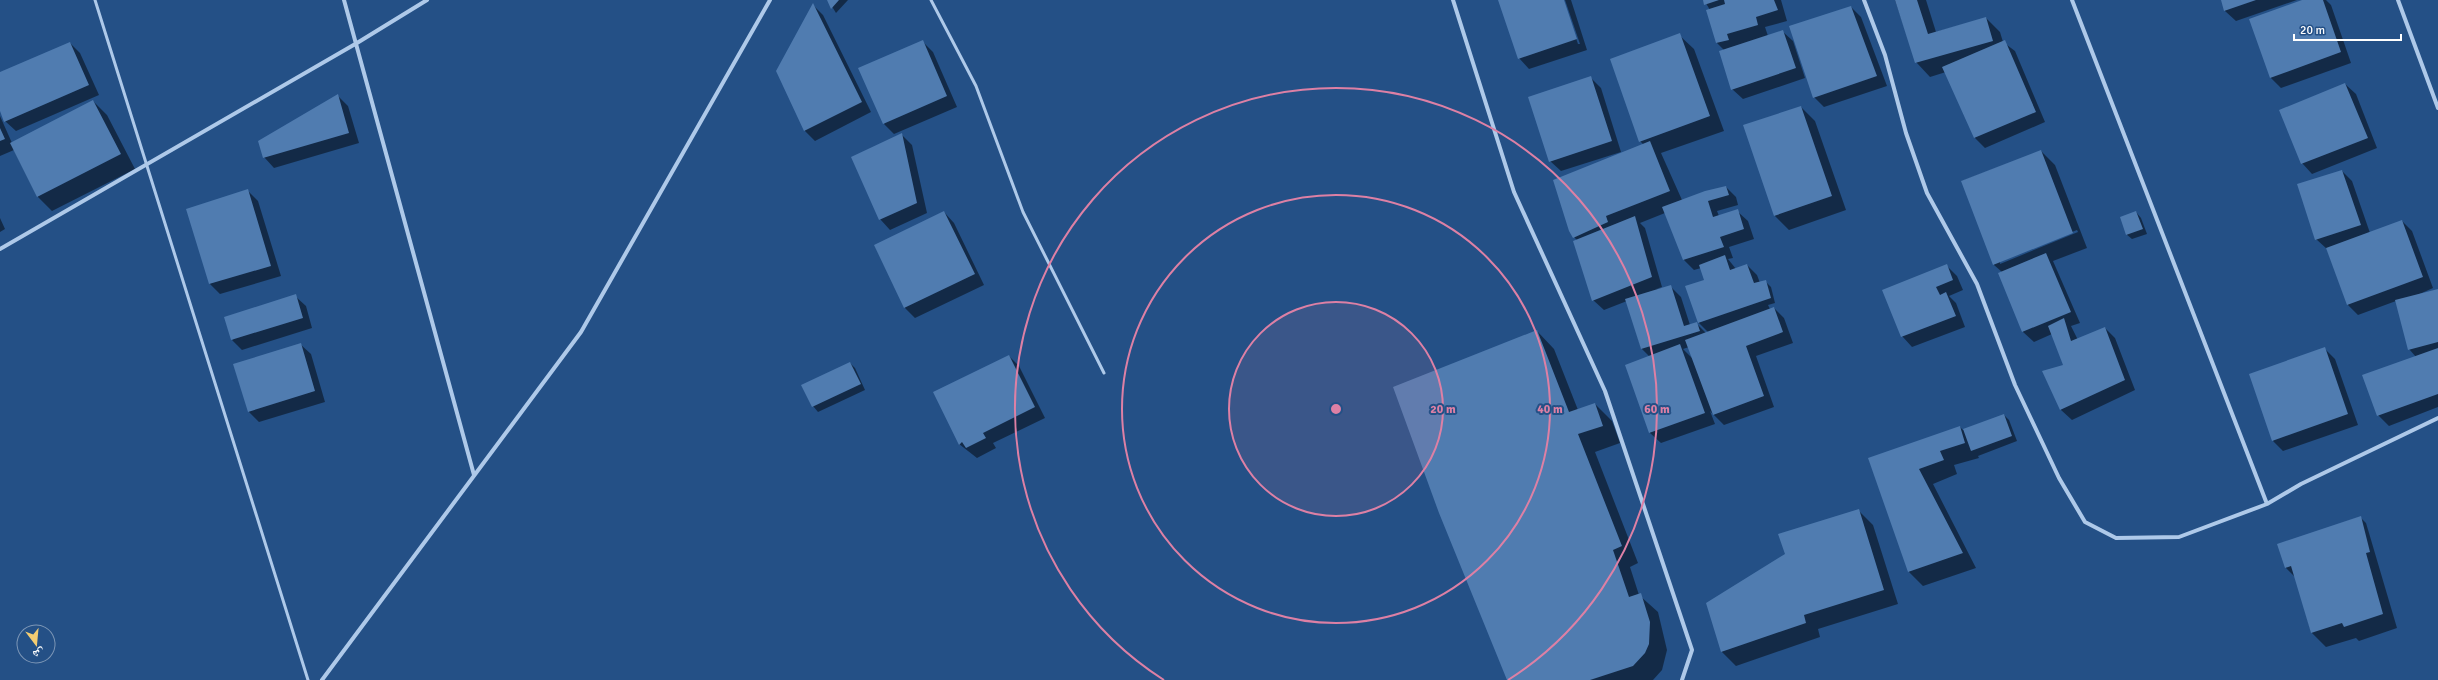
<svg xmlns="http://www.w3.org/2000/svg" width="2438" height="680" font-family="Signika,'Noto Naskh Arabic',sans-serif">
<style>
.shadow{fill:#0007;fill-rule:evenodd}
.building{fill:#507cb0}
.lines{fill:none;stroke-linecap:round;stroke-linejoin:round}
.service{stroke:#aec9e9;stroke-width:3}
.minor{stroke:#aec9e9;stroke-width:4}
.ring{fill:none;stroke:#dd80a5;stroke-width:2}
.centre{fill:#dd80a5;stroke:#245086;stroke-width:2}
.ring-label{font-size:12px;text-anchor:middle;font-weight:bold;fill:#dd80a5;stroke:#245086;stroke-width:4;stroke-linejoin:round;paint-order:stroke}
</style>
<rect width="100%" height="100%" fill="#245086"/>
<!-- shadow -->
<path class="shadow" d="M828 0H848L836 13Z
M1499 0H1563L1578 44H1580L1565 0H1571L1587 50 1529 69 1519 58Z
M1704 0H1781L1787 21 1765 27 1768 36 1782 31 1793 41 1805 78 1743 99 1732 89 1724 50 1717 43 1707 11 1710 10Z
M1895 0H1926L1936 32 1986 18 2000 32 2003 42 2015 51 2045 122 1985 148 1975 138 1946 72 1930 77 1916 62Z
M2222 0H2297L2236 21 2225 11Z
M2305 0H2326L2331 5 2351 63 2281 88 2270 77Z
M813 5 823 15 871 112 815 141 805 131 778 71Z
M1851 7 1861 17 1887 86 1824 107 1814 97Z
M1679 35 1694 49 1724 131 1661 153 1682 200 1726 187 1736 197 1738 205 1717 211 1719 216 1737 211 1748 221 1754 239 1729 247 1733 258 1728 259 1736 269 1747 265 1757 275 1760 283 1766 282 1771 287 1775 303 1768 305 1770 309 1774 308 1784 318 1793 343 1756 356 1774 407 1724 425 1710 411 1715 424 1661 443 1650 433V357L1641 348 1627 301 1604 310 1593 300 1577 240 1574 237 1643 144 1640 141ZM1665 213 1684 260 1694 270 1701 268 1706 280 1687 287 1699 323 1708 332 1706 333 1697 324 1690 325 1681 297 1671 287 1656 289 1662 287 1645 228 1640 223ZM1689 347 1692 358 1683 349Z
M923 42 933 52 957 107 894 134 884 124Z
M70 43 80 53 99 95 16 131 5 121 0 109V74Z
M1590 77 1601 88 1621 152 1561 171 1550 161Z
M2345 84 2356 94 2377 148 2312 174 2302 163Z
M338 96 348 106 359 143 274 168 264 157Z
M93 101 107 115 135 169 52 211 38 197 14 150 0 156V116L12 143Z
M1801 107 1815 121 1846 210 1789 230 1774 215Z
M902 135 912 145 927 213 890 230 880 219Z
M2041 151 2055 165 2087 248 2053 261 2080 323 2071 326 2078 340 2105 328 2115 338 2135 390 2072 420 2061 410 2043 372 2064 366 2052 334 2034 342 2023 332 1999 273 2002 272 1994 265 1962 181ZM2077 230 2078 232 2000 264V261Z
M2342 171 2352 181 2370 233 2402 221 2412 231 2433 288 2415 296 2438 290V407L2389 426 2378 415 2416 357 2409 349 2396 301 2358 315 2348 305 2327 249 2316 239Z
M248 191 258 201 281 276 220 294 210 284Z
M944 212 954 223 984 285 915 318 905 308 875 246Z
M2136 212 2141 218 2147 234 2132 239 2126 234Z
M0 218 5 229 0 232Z
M1947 266 1957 276 1963 290 1949 296 1956 303 1965 327 1912 347 1902 336Z
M295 296 306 306 312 328 242 350 232 340Z
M1537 331 1554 349 1578 410 1595 404 1612 421 1620 443 1595 452 1638 563 1630 567 1639 595 1658 612 1667 650 1662 670 1653 680H1508Z
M300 344 311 354 325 402 259 422 249 412 234 365Z
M2325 349 2335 359 2358 425 2283 451 2273 441Z
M1009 356 1019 366 1045 418 993 443 996 448 977 458 959 444Z
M850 363 855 368 865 390 818 412 813 406Z
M2004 415 2009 420 2017 441 1978 456 1979 458 1954 465 1957 474 1933 484 1976 568 1923 586 1909 572 1869 459 1960 427 1963 430Z
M1858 510 1873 525 1898 604 1818 629 1820 637 1736 666 1721 651Z
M2360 517 2366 523 2369 533 2397 628 2359 641 2356 638 2326 647 2311 632 2296 578 2286 568 2278 545Z"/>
<!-- building -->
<path class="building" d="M827 0H839L831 9Z
M1498 0H1564L1577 39 1518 59Z
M1703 0H1719L1704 5Z
M1724 0H1774L1778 10 1756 17 1758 25 1727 34 1729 40 1716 43 1706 10 1725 4Z
M1895 0H1917L1928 34 1986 17 1993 41 1915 63Z
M2221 0H2256L2224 11Z
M2302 0H2323L2341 52 2270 78 2249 19Z
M813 3 862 102 804 131 776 71Z
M1851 6 1877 76 1813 98 1789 26Z
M1783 30 1796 68 1731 90 1719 51Z
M1680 33 1710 116 1639 142 1610 59Z
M923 40 947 96 883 124 858 68Z
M2005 40 2036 112 1974 138 1942 67Z
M70 42 89 85 4 122 0 111V72Z
M1591 76 1612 141 1549 162 1528 97Z
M2345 83 2368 138 2301 164 2279 110Z
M338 94 349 133 263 158 258 141Z
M93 100 121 154 37 197 10 143Z
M1801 106 1832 196 1774 216 1743 125Z
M0 128 5 139 0 141Z
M902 133 917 203 879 220 851 157Z
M1650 141 1670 191 1606 216 1608 222 1573 238 1569 231 1553 180Z
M2041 150 2073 233 1993 265 1961 181Z
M2342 170 2361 225 2315 240 2297 184Z
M1726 186 1729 195 1708 201 1713 217 1738 209 1744 229 1720 237 1724 247 1683 260 1662 207 1705 191Z
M248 189 271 266 209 284 186 209Z
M944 211 975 274 904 308 874 245Z
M2136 211 2143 229 2126 235 2120 217Z
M1635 216 1652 277 1592 301 1573 241Z
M2402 220 2423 277 2347 305 2326 248Z
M2046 253 2071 312 2022 332 1998 273Z
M1725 255 1730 270 1747 264 1754 283 1766 280 1771 298 1698 323 1685 286 1704 280 1699 265Z
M1947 264 1953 280 1936 287 1940 295 1946 292 1956 316 1901 337 1882 290Z
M1671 285 1684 326 1697 322 1700 331 1641 349 1625 299Z
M2438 289V342L2408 350 2395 300Z
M296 294 303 318 231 340 224 317Z
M1774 307 1783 332 1746 346 1764 396 1713 415 1685 340Z
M2064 318 2071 341 2105 327 2125 380 2060 410 2042 371 2063 365 2048 326Z
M1537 330 1569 412 1595 403 1603 426 1578 434 1622 546 1613 550 1629 597 1641 593 1650 622 1649 644 1645 653 1633 666 1590 680H1507L1439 513 1393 387Z
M301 343 315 391 248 412 233 364Z
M1680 344 1705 413 1649 433 1625 365Z
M2325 347 2348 414 2272 441 2249 374Z
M2438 348V394L2377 416 2362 375Z
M1009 355 1035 407 983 433 986 438 966 448 962 442 959 445 933 392Z
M850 362 861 384 812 407 801 385Z
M2004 414 2012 436 1971 451 1963 429Z
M1960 426 1965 443 1940 451 1944 460 1919 469 1963 553 1908 572 1868 458Z
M1859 509 1884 590 1804 615 1806 623 1721 652 1706 603 1785 554 1778 534Z
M2361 516 2370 552 2366 553 2383 614 2344 627 2342 623 2311 633 2291 566 2285 568 2277 544Z"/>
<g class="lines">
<!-- service -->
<path class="service" d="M95 0 308 680
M931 0 976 86 1023 212 1104 373"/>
<!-- minor -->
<path class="minor" d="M344 0 474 475
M1453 0 1514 192 1605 391 1692 650 1682 680
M1864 0 1885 55 1906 133 1927 193 1977 284 2015 385 2059 478 2085 522 2116 538 2179 537 2267 504 2301 484 2438 418
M2072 0 2267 504
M2398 0 2438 108
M0 249 357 43 427 0
M322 680 581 332 770 0"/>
</g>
<!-- distance rings -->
<circle cx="1336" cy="409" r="107" fill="#dd80a5" fill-opacity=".12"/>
<g class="ring">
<circle cx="1336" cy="409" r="107"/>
<circle cx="1336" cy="409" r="214"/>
<path d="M1164 680A321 321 0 1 1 1508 680"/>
</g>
<circle cx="1336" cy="409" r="6" class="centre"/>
<g class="ring-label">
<text x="1443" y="413">20 m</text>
<text x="1550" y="413">40 m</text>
<text x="1657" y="413">60 m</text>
</g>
<!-- north arrow -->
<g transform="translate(36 644) rotate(164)"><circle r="19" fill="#245086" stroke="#7c96b6"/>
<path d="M0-3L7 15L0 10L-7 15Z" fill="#f3cc72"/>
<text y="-6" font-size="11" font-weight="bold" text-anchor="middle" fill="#ffffff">ش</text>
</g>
<!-- scale -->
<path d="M2294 34v6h107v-6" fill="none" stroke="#ffffff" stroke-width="2"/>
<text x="2300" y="34" font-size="12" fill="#ffffff" stroke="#245086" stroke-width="3" paint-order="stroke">20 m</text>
</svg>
